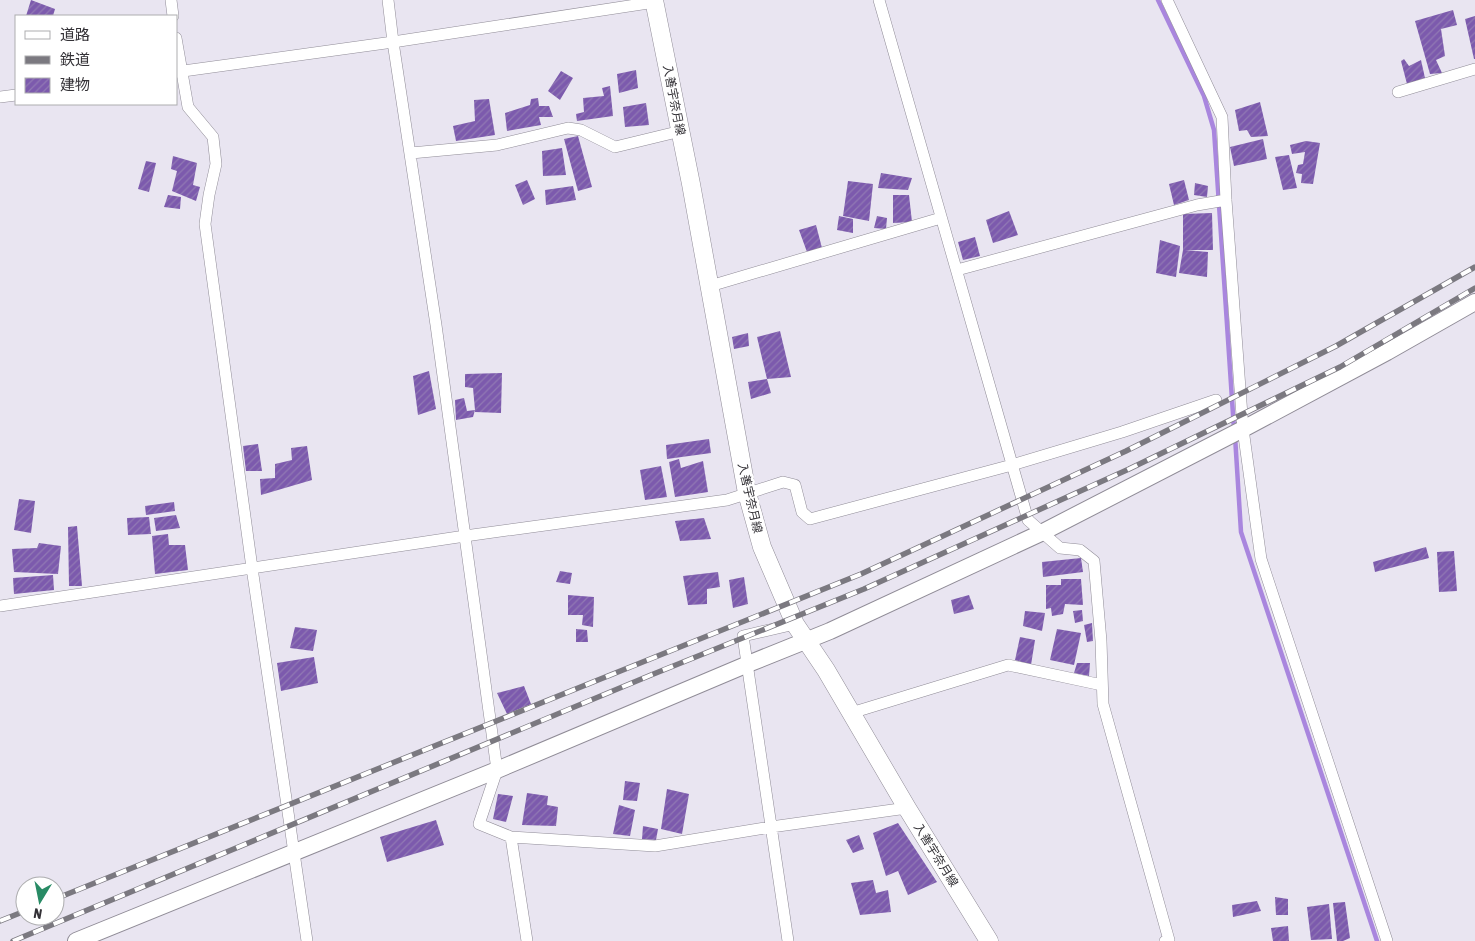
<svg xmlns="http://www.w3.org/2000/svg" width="1475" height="941" font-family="'Asap Condensed','Noto Sans JP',sans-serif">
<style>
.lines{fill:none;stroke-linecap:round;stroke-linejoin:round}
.stream{stroke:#a986de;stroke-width:4.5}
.building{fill:url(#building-hatch)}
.street-casing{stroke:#908c97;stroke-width:12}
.secondary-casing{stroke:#908c97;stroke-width:18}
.primary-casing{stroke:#908c97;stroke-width:19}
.street{stroke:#fff;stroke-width:11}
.secondary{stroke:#fff;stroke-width:16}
.primary{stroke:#fff;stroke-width:18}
.rail-casing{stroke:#7b7980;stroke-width:5.5}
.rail{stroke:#fff;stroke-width:4;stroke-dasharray:11;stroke-linecap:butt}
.labels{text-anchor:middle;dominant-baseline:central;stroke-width:5;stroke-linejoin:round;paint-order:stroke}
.street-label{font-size:12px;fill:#333136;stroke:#fff}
</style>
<defs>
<pattern id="building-hatch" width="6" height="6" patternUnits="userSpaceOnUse" patternTransform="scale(1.25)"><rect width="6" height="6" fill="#7c5aad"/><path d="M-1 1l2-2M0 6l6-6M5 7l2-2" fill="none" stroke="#9179b4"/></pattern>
</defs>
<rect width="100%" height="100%" fill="#e9e5f1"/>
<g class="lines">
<!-- stream -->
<path class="stream" d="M1158 0 1204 96 1214 130 1234 429
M1235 436 1241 532 1377 941"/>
</g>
<!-- building -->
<path class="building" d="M31 0 55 9 53 16H26Z
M1453 10 1457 25 1441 29 1445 56 1436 60 1442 73 1430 74 1415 21Z
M1475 16V59H1474L1465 19Z
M1404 59 1409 66 1421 60 1425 78 1407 84 1401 61Z
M636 70 638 88 619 93 617 74Z
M561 71 573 78 560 100 548 91Z
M610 86 613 116 577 121 576 114 584 112 583 98 604 96 602 88Z
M538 98 539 106H549L553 117H539L541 125 507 131 505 113 530 105 531 99Z
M489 99 495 135 456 141 453 126 475 121 474 100Z
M1260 102 1268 136 1251 137 1247 130 1239 131 1235 110Z
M646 103 649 125 625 127 623 107Z
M578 136 592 187 578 191 564 139Z
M1263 139 1267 159 1234 166 1230 147Z
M1306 141 1320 143 1313 184 1301 183 1302 174 1296 173 1298 165 1303 164 1305 152 1292 154 1290 145Z
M562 148 566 175 543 176 542 151Z
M1289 155 1297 188 1283 190 1275 157Z
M173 156 197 163 193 185 200 187 196 201 172 191 177 171 171 169Z
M146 161 156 163 149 192 138 189Z
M881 173 912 178 908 190 878 188Z
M527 180 535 199 523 205 515 185Z
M1184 180 1189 200 1174 205 1169 184Z
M848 181 873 184 869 221 843 216Z
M1195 183 1208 186 1207 197 1194 195Z
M573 186 576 200 546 205 545 190Z
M168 195 181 197 180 209 164 207Z
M893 195H909L912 222 893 223Z
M1009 211 1018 235 993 243 986 220Z
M1212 213 1213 250H1185L1208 252 1207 277 1179 273 1183 250V214Z
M839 216 853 219V233L837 230Z
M877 216 887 218 886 229 874 228Z
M816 225 822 248 807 252 799 230Z
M975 237 980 256 963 260 958 242Z
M1160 240 1180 246 1176 277 1156 273Z
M780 331 791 377 767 379 757 337Z
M748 333 749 346 734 349 732 337Z
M429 371 436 409 418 415 413 376Z
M502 373 501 413 475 412V410L473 417 456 420 455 400 464 398 467 411 475 410 473 388 465 387V374Z
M767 379 771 393 751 399 748 382Z
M709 439 711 453 667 459 666 445Z
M258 444 262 471H246L243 446Z
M307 446 312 480 261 495 260 479 275 478V464L292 460 291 448Z
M679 459 681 468 703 461 708 492 675 497 669 462Z
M661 466 667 497 645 500 640 470Z
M19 499 35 501 31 533 14 530Z
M174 502 175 511 146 515 145 506Z
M176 515 180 528 156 531 154 518Z
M149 517 151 534 128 535 127 518Z
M704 518 711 539 680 541 675 521Z
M77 526 82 586H69L68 527Z
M168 534 169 545H185L188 570 155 574 152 536Z
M39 543 61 546 58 574 14 572 12 549 37 548Z
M1426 547 1429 558 1375 572 1373 562Z
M1454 551 1457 591 1439 592 1437 552Z
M1081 558 1083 572 1043 577 1042 562Z
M560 571 572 573 570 584 556 582Z
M718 572 720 587 707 589V604L688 605 683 576Z
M53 575 54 590 14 594 13 578Z
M744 577 748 604 733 608 729 580Z
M1061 579H1081L1083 605 1065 604 1063 614 1052 616 1051 608 1046 609V585H1061Z
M568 595 594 597 593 627 582 625 583 615H568Z
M969 595 974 609 954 614 951 600Z
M1082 610 1083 621 1075 623 1073 611Z
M1025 611 1045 613 1042 631 1023 626Z
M1092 623 1093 641 1087 642 1084 625Z
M295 627 317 630 313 651 290 648Z
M576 629 587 630 588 642H576Z
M1057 629 1081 633 1074 665 1050 660Z
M1020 637 1035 640 1031 665 1015 660Z
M314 657 318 683 281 691 277 663Z
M1077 663H1090L1089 676 1074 673Z
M524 686 531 704 507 714 497 693Z
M625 781 640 783 637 801 623 800Z
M667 789 689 794 682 834 661 829Z
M527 793 548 796 547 805 558 807 556 826 522 825Z
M498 794 513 796 506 822 493 819Z
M619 805 635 810 630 836 613 834Z
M436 820 444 845 387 862 380 837Z
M898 823 937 882 908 895 898 871 886 876 873 833Z
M643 826 658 829 656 840 642 839Z
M859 835 864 849 853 853 846 840Z
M873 880 876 893 888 890 891 912 860 915 851 883Z
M1275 897 1288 899V915H1276Z
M1257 901 1261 911 1233 917 1232 905Z
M1345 902 1350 938 1343 941H1337L1333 903Z
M1329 904 1332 939 1311 940 1307 907Z
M1288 926 1289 941H1273L1271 928Z"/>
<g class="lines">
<!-- street casing -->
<g class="street-casing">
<path id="street" d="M171 0 173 16
M388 0 393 42 436 325 497 770 479 824 511 837 527 941
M879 0 1028 520 1060 548 1080 550 1094 561 1101 641 1103 704 1169 940 1165 941
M1167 0 1222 117 1226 200 1243 429 1261 559 1387 941
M176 38 188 107 213 137 216 164 209 195 205 224 252 568 307 941
M176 72 393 42 655 2
M1398 92 1475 69
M0 97 16 95
M411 153 497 145 568 128 581 130 615 147 681 131
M957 270 1197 205 1226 200
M710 286 941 218
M0 606 465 536 727 500 783 482 795 485 802 512 810 519 1012 465 1122 432 1216 400
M851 713 1008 665 1102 685
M511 837 655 846 771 827 907 808
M788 941 743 636 795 624"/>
</g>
<!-- secondary casing -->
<g class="secondary-casing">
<path id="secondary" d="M76 941 497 770 748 664 830 631 1043 532 1243 429 1387 352 1475 302"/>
</g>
<!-- primary casing -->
<g class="primary-casing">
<path id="primary" d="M654 0 691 184 747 493 762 547 795 624 826 670 907 808 989 941"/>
</g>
<!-- street -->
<use href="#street" class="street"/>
<!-- secondary -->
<use href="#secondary" class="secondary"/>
<!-- primary -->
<use href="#primary" class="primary"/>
<!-- rail casing -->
<g class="rail-casing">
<path id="rail" d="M55 899 861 574 1126 451 1336 346 1475 267
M0 921 25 911
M13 941 651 675 864 589 1129 469 1340 367 1475 288"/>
</g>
<!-- rail -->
<use href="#rail" class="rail"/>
</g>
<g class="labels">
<!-- street labels -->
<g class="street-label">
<text transform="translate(674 100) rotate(79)">入善宇奈月線</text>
<text transform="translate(750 498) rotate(77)">入善宇奈月線</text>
<text transform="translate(936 855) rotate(58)">入善宇奈月線</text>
</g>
</g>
<!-- legend -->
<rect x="15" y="15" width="162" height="90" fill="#ffffff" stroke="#adadaf"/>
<rect x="25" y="31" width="25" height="8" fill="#ffffff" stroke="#adadaf"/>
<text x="60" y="40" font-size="15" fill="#333136">道路</text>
<rect x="25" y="56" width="25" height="8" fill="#7b7980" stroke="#adadaf"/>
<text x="60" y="65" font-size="15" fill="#333136">鉄道</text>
<rect x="25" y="78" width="25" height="15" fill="url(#building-hatch)" stroke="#adadaf"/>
<text x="60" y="90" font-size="15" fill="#333136">建物</text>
<!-- north arrow -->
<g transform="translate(40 901) rotate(190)"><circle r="24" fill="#ffffff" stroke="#adadaf"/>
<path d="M0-4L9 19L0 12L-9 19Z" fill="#288b65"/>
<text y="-8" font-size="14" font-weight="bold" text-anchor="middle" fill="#333136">N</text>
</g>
</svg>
